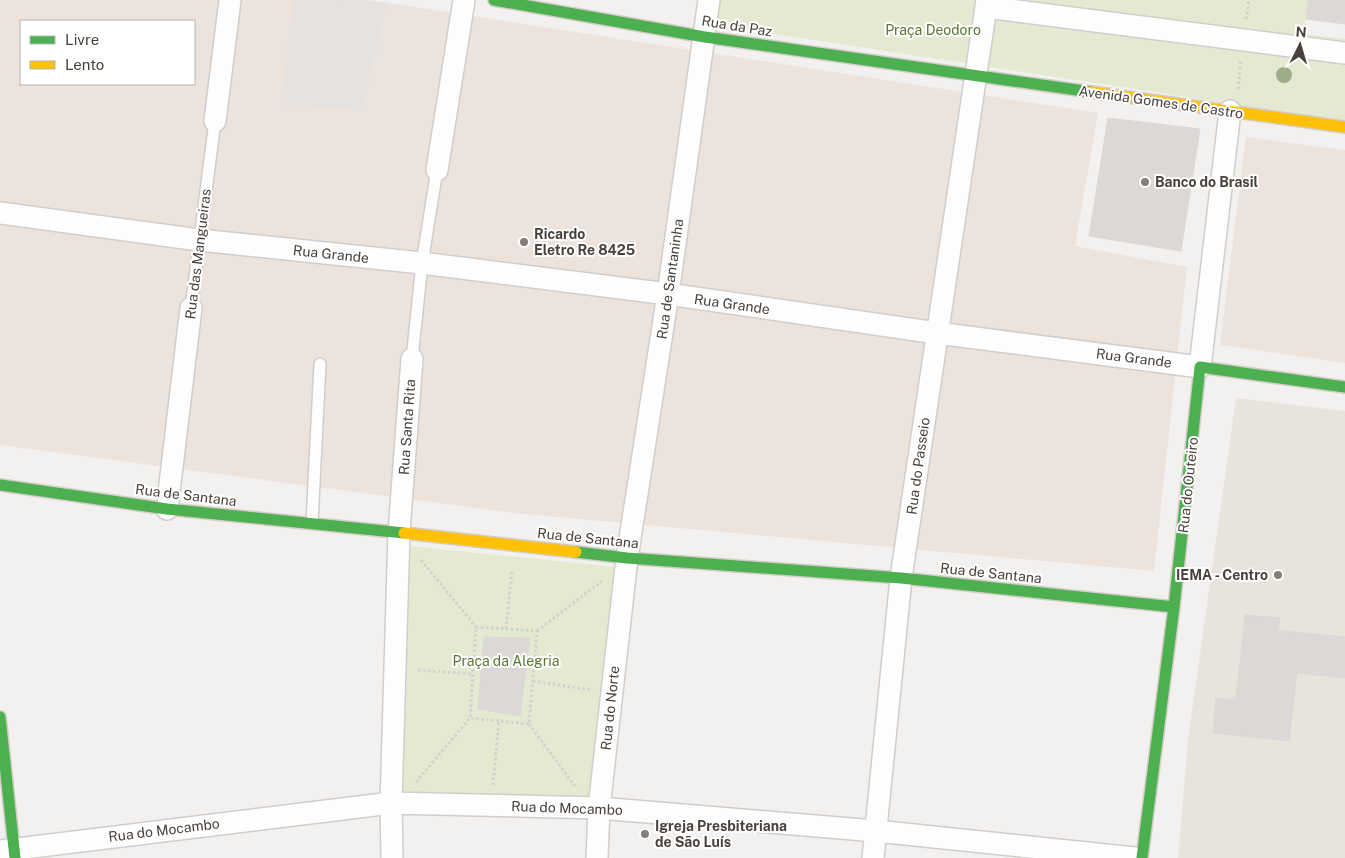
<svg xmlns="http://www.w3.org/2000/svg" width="1345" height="858" font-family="'Public Sans',sans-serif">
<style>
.commercial{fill:#ede3dd;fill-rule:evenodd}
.education{fill:#e8e3db}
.green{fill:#e4ead2}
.parking{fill:#e5e2e0}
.building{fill:#dbd8d6;stroke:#dbd8d5}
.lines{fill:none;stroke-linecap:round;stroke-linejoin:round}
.lane-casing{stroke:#d0cdcb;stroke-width:14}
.street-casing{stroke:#d0cdcb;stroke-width:24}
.fast-casing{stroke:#d2cdc6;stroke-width:14}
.slow-casing{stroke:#d2cdc6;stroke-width:14}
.path{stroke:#d3d1cd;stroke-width:3;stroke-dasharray:2.5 2.5;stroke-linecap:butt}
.lane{stroke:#fdfdfd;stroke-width:11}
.street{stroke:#fdfdfd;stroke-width:21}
.fast{stroke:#4caf50;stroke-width:11}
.slow{stroke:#ffc107;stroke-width:11}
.tree{fill:#9dad87}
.poi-dot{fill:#847f7a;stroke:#fff;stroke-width:2}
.labels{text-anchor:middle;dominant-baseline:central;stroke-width:4;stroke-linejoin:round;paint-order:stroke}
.street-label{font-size:14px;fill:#49413b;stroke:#fff}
.park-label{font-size:14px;fill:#577632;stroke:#fff}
.poi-label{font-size:14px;font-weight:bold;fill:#49413b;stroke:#fff;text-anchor:start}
</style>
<rect width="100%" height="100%" fill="#f3f1ef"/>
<!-- commercial -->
<path class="commercial" d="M0 0H370L1098 113 1075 246 1187 267 1154 571 513 513 0 445ZM21 21H194V84H21Z
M1246 137 1345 150V363L1220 345Z"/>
<!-- education -->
<path class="education" d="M1236 398 1345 411V858H1178L1188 740Z"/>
<!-- green -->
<path class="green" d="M718 0H1308L1304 34 1345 39V121L714 25Z
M410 546 617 567 589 799 402 793Z"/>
<!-- parking -->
<path class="parking" d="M294 0H340L387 3 362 110 280 104Z"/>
<!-- building -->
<path class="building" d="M1308 0H1345V24L1306 19Z
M1108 118 1200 129 1181 251 1089 236Z
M1245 615 1280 618 1278 630 1345 637V678L1297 673 1289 741 1213 733 1216 698 1236 700Z
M484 637 530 638 520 716 478 709Z"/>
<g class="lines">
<!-- lane casing -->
<g class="lane-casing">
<path id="lane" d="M191 308 215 121
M412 359 422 263 437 170
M312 523 320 364"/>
</g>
<!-- street casing -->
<g class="street-casing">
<path id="street" d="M986 7 1345 53
M215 121 230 0
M437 170 464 0
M0 213 199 240 422 263 668 294 937 333 1200 367 1230 111
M167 509 191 308
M0 851 391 803 599 808 876 831 1135 858
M392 858 391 803 399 532 412 359
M597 858 599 808 627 558 668 294 709 0
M873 858 901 578 987 0"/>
</g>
<!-- fast casing -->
<g class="fast-casing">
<path id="fast" d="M494 0 705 37 1091 92
M0 485 167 509 404 533
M576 552 627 558 901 578 1174 607
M0 717 15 858
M1142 858 1174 607 1200 367 1345 387"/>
</g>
<!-- slow casing -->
<g class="slow-casing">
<path id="slow" d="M1091 92 1345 127
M404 533 576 552"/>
</g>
<!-- path -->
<path class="path" d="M1246 19 1249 0
M1238 89 1241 60
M421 560 476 627
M506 629 512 570
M537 631 602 581
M418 670 473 674
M533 681 591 690
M529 724 575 786
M416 782 470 718 529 724 537 631 476 627 470 718
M493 785 499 721"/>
<!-- lane -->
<use href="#lane" class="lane"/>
<!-- street -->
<use href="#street" class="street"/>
<!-- fast -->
<use href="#fast" class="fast"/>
<!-- slow -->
<use href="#slow" class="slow"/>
</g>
<!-- trees -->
<circle class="tree" cx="1284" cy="75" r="8"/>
<!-- markers -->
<g class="poi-dot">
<circle cx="1145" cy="182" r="5"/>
<circle cx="524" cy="242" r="5"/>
<circle cx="1278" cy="575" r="5"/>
<circle cx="645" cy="834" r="5"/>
</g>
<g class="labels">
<!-- street labels -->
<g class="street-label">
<text transform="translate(737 26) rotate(9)">Rua da Paz</text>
<text transform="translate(1161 102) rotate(8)">Avenida Gomes de Castro</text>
<text transform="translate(198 254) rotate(-83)">Rua das Mangueiras</text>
<text transform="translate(331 254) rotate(6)">Rua Grande</text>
<text transform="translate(670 279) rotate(-82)">Rua de Santaninha</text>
<text transform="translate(732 304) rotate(8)">Rua Grande</text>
<text transform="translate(1134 358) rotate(7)">Rua Grande</text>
<text transform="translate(407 427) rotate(-86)">Rua Santa Rita</text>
<text transform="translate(918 466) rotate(-82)">Rua do Passeio</text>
<text transform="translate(1188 485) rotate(-84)">Rua do Outeiro</text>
<text transform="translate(186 495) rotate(7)">Rua de Santana</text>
<text transform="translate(588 538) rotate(6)">Rua de Santana</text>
<text transform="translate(991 573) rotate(6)">Rua de Santana</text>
<text transform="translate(610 708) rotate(-84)">Rua do Norte</text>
<text transform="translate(567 808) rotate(2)">Rua do Mocambo</text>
<text transform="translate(164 830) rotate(-7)">Rua do Mocambo</text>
</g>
<!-- park labels -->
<g class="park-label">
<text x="933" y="30">Praça Deodoro</text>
<text x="506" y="661">Praça da Alegria</text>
</g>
<!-- poi labels -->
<g class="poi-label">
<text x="1155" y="182">Banco do Brasil</text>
<text x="534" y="234">Ricardo<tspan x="534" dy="16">Eletro Re 8425</tspan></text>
<text x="1268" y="575" text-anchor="end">IEMA - Centro</text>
<text x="655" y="826">Igreja Presbiteriana<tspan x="655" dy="16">de São Luís</tspan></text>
</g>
</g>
<!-- legend -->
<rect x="20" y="20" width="175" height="65" fill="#ffffff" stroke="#b6b3b1"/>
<rect x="30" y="36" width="25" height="8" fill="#4caf50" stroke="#b6b3b1"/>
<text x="65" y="45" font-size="15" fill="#49413b">Livre</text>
<rect x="30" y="61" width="25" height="8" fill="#ffc107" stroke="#b6b3b1"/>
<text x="65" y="70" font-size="15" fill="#49413b">Lento</text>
<!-- north arrow -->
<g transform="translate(1300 45) rotate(5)" stroke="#ffffff" stroke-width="4" paint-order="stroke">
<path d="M0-4L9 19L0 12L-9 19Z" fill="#49413b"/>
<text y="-8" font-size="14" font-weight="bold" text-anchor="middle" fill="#49413b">N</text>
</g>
</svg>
